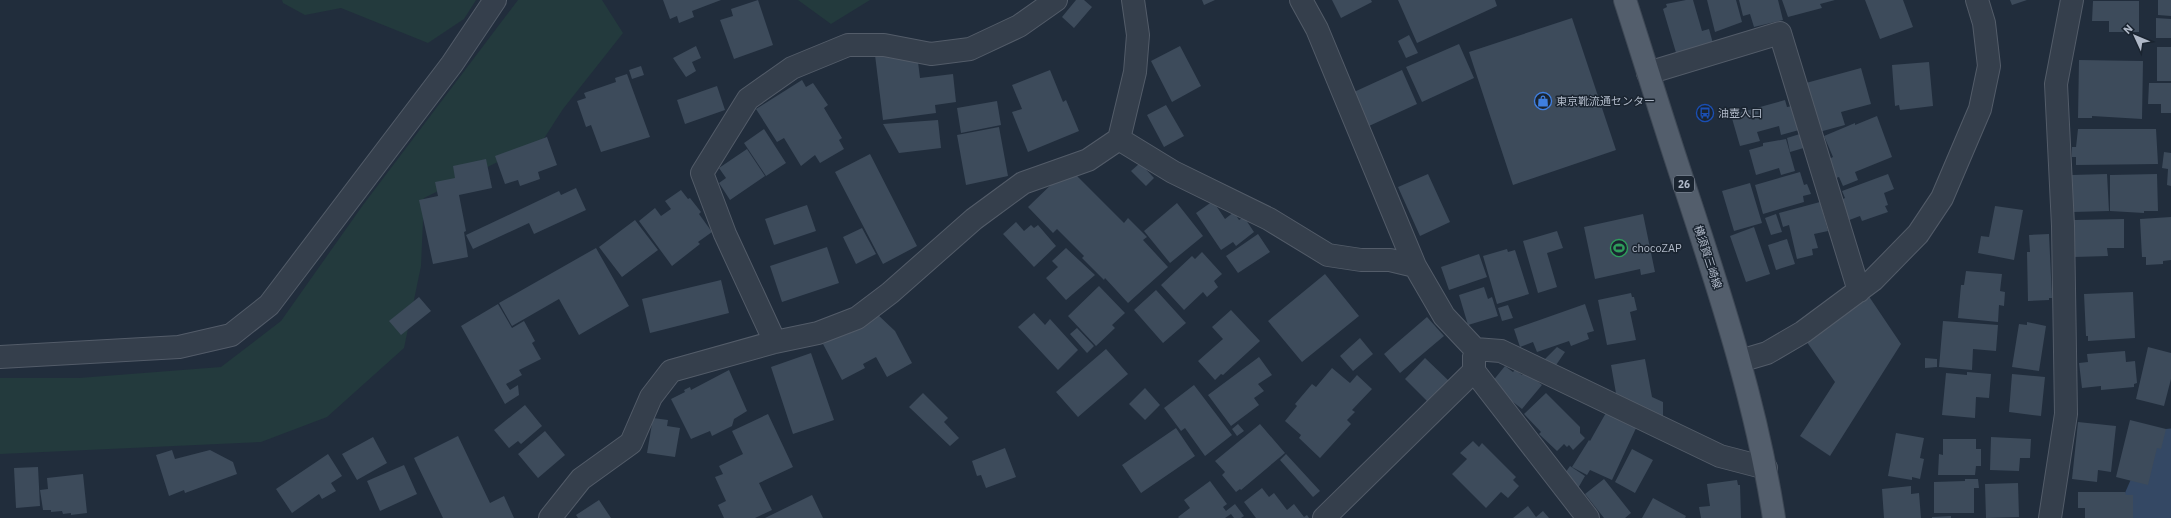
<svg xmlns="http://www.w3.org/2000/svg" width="2171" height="518" font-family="'IBM Plex Sans','Noto Sans JP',sans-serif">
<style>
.green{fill:#233a3d}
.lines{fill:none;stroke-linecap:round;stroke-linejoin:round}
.river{stroke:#344864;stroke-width:55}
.building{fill:#3d4b5b}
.minor-casing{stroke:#535c69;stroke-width:24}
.major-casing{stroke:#3e4855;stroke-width:24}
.minor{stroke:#353f4c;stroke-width:22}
.major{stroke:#535e6c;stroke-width:22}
.labels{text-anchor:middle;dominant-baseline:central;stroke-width:3;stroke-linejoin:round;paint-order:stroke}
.shield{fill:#1a2430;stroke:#838c9a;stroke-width:1}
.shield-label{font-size:10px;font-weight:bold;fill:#b0b9c8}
.poi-label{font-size:11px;fill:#b0b9c8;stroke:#1a2430;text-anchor:start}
.street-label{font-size:11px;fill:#b0b9c8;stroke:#1a2430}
</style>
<rect width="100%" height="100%" fill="#212d3c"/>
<!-- green -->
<path class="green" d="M282 0H476L464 19 428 43 341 8 305 15 283 3Z
M518 0H602L623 33 563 109 543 140 424 198 421 266 404 348 327 417 261 442 0 454V378H79L221 367 281 321 363 205Z
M798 0H870L831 24Z"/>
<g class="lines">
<!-- river -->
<path class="river" d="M2148 518V509L2171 456"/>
</g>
<!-- building -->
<path class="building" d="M663 0H721L692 11 694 17 679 23 677 16 670 19Z
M758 0 773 45 734 59 720 20 733 16 731 9Z
M1076 0H1084L1092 7 1074 28 1062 17Z
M1202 0H1215L1204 5Z
M1332 0H1371L1372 2 1341 18Z
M1398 0H1495L1497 6 1417 43Z
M1686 0H1693L1702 31 1709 29 1714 47 1677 56 1663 9 1667 7 1666 4Z
M1707 0H1736L1742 22 1715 32Z
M1739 0H1778L1783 20 1754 27 1750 14 1743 16Z
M1782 0H1835L1820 4 1822 8 1788 17Z
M1865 0H1903L1913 27 1880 39Z
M2010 0H2027L2012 5Z
M2158 0H2171V16L2158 15Z
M2093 1H2139V32H2109V21H2092Z
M1572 18 1616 150 1513 185 1469 52Z
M2156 18 2171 19V38H2156Z
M1409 35 1418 53 1406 58 1398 41Z
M1459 44 1474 78 1422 102 1406 67Z
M696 46 701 58 692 62 696 71 686 77 673 58Z
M1180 46 1201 86 1172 102 1151 61Z
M2157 47H2171V81H2157Z
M917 54 920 78 953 74 956 102 935 105 936 113 883 120 875 55Z
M2079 60 2143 61 2142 119 2092 116V118H2078Z
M1929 62 1933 106 1900 110 1899 105 1895 106 1892 65Z
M641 66 644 75 632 79 629 70Z
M1861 68 1871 104 1841 112 1845 125 1819 132 1806 83Z
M1050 70 1063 102 1066 100 1079 131 1028 152 1012 112 1022 109 1012 85Z
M1402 70 1417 104 1369 126 1354 92Z
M627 74 650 137 601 152 591 125 586 127 577 101 586 98 584 93 616 82 615 78Z
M802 80 806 87 813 83 828 105 824 108 842 138 839 140 844 149 820 163 815 155 801 166 784 138 777 142 756 109Z
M2149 83H2171V113H2161V104H2148Z
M717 86 725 110 685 124 677 100Z
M1785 100 1787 107 1792 106 1799 130 1781 135 1779 126 1757 132 1760 141 1740 146 1731 115Z
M997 101 1001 125 961 133 957 108Z
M1166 105 1184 136 1164 147 1147 115Z
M1877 116 1892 157 1855 172 1858 180 1843 186 1839 177 1836 178 1829 159 1833 157 1824 136 1855 123V125Z
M938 120 941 148 899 153 883 124Z
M999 127 1008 176 966 185 957 135Z
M764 129 786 163 766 176 744 143Z
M2078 129H2156L2158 164 2076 165V157H2072V147H2076Z
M1803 133 1807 147 1790 152 1787 138Z
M547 137 557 165 538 172 540 179 520 186 518 180 505 184 495 156Z
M1786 139 1795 171 1781 175 1779 168 1756 175 1749 150 1763 146V143Z
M747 149 765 176 730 200 719 183 726 178 719 168Z
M2164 152 2171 153V186L2167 185 2168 169 2162 168Z
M870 154 917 246 883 264 835 172Z
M486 159 492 188 459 195 466 231 464 232 468 257 433 264 419 200 438 196 435 182 455 178 453 166Z
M1140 163 1154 178 1146 186 1131 171Z
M1071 170 1124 223 1128 218 1147 237 1143 240 1168 267 1128 303 1105 278 1104 280 1082 258 1084 256 1057 229 1053 233 1028 207 1058 178Z
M1800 172 1804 185 1807 184 1811 194 1803 196 1804 202 1763 214 1755 185Z
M1428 174 1450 222 1420 236 1398 187Z
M1888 174 1894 189 1884 193 1888 205 1885 206 1888 212 1862 221 1860 216 1844 222 1837 202 1845 198 1842 191Z
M2107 174 2109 211 2073 212 2072 175Z
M2157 174 2158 211H2144V213L2110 211V175Z
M1750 183 1762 223 1734 231 1722 191Z
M576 188 586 210 534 234 529 223 473 249 466 235 559 191 561 195Z
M681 190 688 199 690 198 701 212 699 214 712 232 698 242 700 244 672 266 639 221 655 208 661 216 671 209 665 201Z
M1213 201 1225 219 1234 212 1239 220 1244 217 1254 232 1236 246 1233 242 1221 250 1196 213Z
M1820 202 1828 231 1814 234 1818 248 1812 249 1813 255 1797 259 1789 225 1783 227 1779 213Z
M1177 203 1203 236 1170 263 1144 231Z
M807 205 816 231 774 245 765 219Z
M1995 206 2023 210 2014 260 1978 253 1981 236 1989 237Z
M1643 214 1655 272 1641 275 1640 269 1595 279 1584 227Z
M1776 214 1782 232 1771 235 1765 218Z
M2171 217V260L2163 261V264L2146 265V257H2142L2140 219Z
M2124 219V248H2107L2108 256 2074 257V220Z
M635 220 658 250 622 277 599 247Z
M1016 222 1024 231 1031 225 1034 228 1038 225 1056 246 1034 267 1003 234Z
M1754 227 1770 274 1746 282 1730 236Z
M862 228 876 254 856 264 843 237Z
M1557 231 1563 248 1547 253 1557 287 1538 293 1523 241Z
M1258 234 1270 252 1238 273 1226 256Z
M2049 234 2052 298H2049V300L2028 301 2027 252H2030L2029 235Z
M1787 239 1795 264 1776 270 1768 245Z
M827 247 839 283 782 302 770 266Z
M596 248 629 306 579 335 559 299 512 326 499 303Z
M1066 248 1095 275 1066 300 1046 278 1058 267 1052 261Z
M1507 249 1508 252 1515 250 1529 294 1497 304 1483 256Z
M1202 252 1222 274 1214 281 1218 287 1207 297 1203 292 1184 310 1161 285 1192 256 1195 259Z
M1479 254 1487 277 1449 290 1441 267Z
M1966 271 2002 274 2000 291 2005 292 2004 306 1999 305 1998 322 1958 318 1961 285H1964Z
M1325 274 1359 316 1302 362 1268 321Z
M721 280 729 313 650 333 642 299Z
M1099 286 1125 313 1112 325 1115 328 1096 346 1068 316Z
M1484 287 1488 299 1492 297 1498 316 1468 325 1459 295Z
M1156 290 1186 323 1163 343 1134 310Z
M2133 292 2135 338 2088 341V336H2086L2084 294Z
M1631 293 1632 297H1634L1637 310 1630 312 1636 340 1607 345 1598 300Z
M1868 295 1901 344 1830 456 1800 436 1835 382 1804 338Z
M419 297 431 311 401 335 389 321Z
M498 304 512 328 524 321 535 341 532 343 541 359 519 370 522 375 506 384 510 390 518 385 519 395 505 404 461 326Z
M1585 304 1594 331 1587 333 1589 339 1571 346 1569 341 1537 352 1533 342 1520 347 1514 329Z
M1508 305 1513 318 1502 321 1498 308Z
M1231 310 1260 341 1223 375 1221 374 1215 380 1198 361 1223 339 1212 327Z
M1034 313 1045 325 1050 319 1078 350 1058 370 1018 327Z
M877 314 895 331 912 363 887 377 876 357 863 364 865 368 842 380 823 344Z
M1427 317 1444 336 1400 373 1384 354Z
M1943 321 1998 325 1996 351 1973 349 1972 370 1939 367Z
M2027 322 2046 326 2039 371 2012 367 2019 324 2027 325Z
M1077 328 1094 346 1087 353 1070 334Z
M1360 338 1373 354 1353 371 1340 356Z
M1557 347 1565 352 1554 368 1542 362Z
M2148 347 2171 353V379L2164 406 2136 399Z
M1106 349 1128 374 1078 417 1056 392Z
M2125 351 2126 362 2135 361 2137 383 2134 384V387L2101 390V386L2082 388 2079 363 2088 362 2087 354Z
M811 353 834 420 793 434 771 367Z
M1259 357 1272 375 1258 384 1264 391 1254 398 1259 405 1231 426 1208 395Z
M1425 358 1449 381 1428 402 1405 379Z
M1925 358 1937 359V367L1925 368Z
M1645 359 1652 397 1663 402V422L1617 399 1611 365Z
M1505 366 1513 372 1515 370 1522 375 1526 372 1542 385 1522 409 1499 391 1492 382Z
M1332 368 1350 383 1357 375 1372 389 1352 410 1355 412 1347 420 1351 424 1320 458 1299 438 1301 435 1285 421 1297 406 1295 404 1312 384 1316 387Z
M729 370 747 411 734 419 732 426 712 436 710 431 691 439 671 399 685 392 684 390 690 387 691 390Z
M1967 372 1991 374 1989 398 1976 397 1975 418 1942 415 1946 373 1967 375Z
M2012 374 2045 377 2041 416 2009 412Z
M1194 385 1232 435 1205 456 1185 428 1181 431 1164 408Z
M1145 388 1160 405 1145 420 1129 404Z
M923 393 948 418 944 422 959 438 950 446 909 407Z
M1546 393 1580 427V433L1585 438 1573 450 1569 445 1567 447 1564 444 1557 451 1539 434 1541 432 1524 414Z
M525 405 542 426 521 444 518 441 509 448 494 430Z
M1607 411 1637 426 1612 480 1590 470 1587 475 1572 467 1589 440 1590 441Z
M768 414 793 467 759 483 772 510 755 518H724L718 505 726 501 715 477 723 474 719 466 743 454 732 431Z
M653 418 668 420 667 426 680 428 675 457 647 453Z
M2130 420 2166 429 2161 449 2157 448 2148 485 2116 477Z
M2078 422 2116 426 2111 472 2098 470 2097 482 2072 479Z
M1238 424 1244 431 1237 436 1232 429Z
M1260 424 1285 453 1241 490 1240 489 1236 492 1222 475 1225 472 1215 461Z
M1176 428 1195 456 1141 493 1122 465Z
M545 431 565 455 538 478 518 454Z
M1896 433 1924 438 1920 458 1924 459 1920 479 1912 477V480L1888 476Z
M458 436 490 503 504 496 514 518H443L414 458Z
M373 437 387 463 357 480 342 454Z
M1991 437 2031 439 2030 458H2020L2019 471 1990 470Z
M1943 439H1976V449H1981V466H1976L1975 475H1938L1939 454 1943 455Z
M1473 441 1479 447 1482 443 1516 477 1513 480 1519 486 1508 498 1501 492 1486 508 1452 474 1467 459 1460 453Z
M1005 448 1016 477 986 488 981 475 977 476 972 461Z
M1632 449 1653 460 1635 493 1615 482Z
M172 450 175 459 210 450 233 462 237 474 185 493 184 490 169 496 156 455Z
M328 454 342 476 331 483 336 491 322 499 319 494 292 513 276 489Z
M1286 454 1320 491 1313 497 1280 460Z
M404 465 417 494 380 511 367 481Z
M1570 466 1585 476 1577 490 1561 479Z
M38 467 40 506 16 508 14 468Z
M83 474 87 513 71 515V513L63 514 62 511 51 512V510H43L40 490 48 489 47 478Z
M1604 479 1631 513 1625 518H1604L1585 494Z
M1965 479H1978L1979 488H1974V513H1934V482L1965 481Z
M1737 480 1738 485H1740L1741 518H1701L1699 507 1710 506 1707 484Z
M1210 481 1227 504 1223 507 1226 511 1235 504 1244 516 1241 518H1234L1231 514 1225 518H1179L1178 517 1190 508 1184 500Z
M2018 483 2019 517 1986 518 1985 484Z
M1911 486V494L1919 493 1921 518H1884L1882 489Z
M1262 488 1269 497 1274 493 1287 510 1294 504 1304 517 1307 515 1309 518H1256L1244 502Z
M2078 492H2125L2126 495H2133V518H2085V508H2078Z
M812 495 823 518H765Z
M1653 498 1686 516 1685 518H1642Z
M599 500 611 518H578L576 515Z
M1528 506 1536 517 1543 511 1549 518H1513Z
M1951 516V518H1932V517Z"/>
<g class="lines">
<!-- minor casing -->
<g class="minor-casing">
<path id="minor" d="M1301 0 1317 29 1415 266 1444 316 1475 349 1501 351 1720 456 1766 468
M1648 73 1780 33 1859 291
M1119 139 1173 172 1269 219 1328 255 1361 260H1390L1415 266
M775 342 725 234 702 173 748 99 792 68 848 45H884L931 54 970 49 1019 26 1056 0
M0 357 179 347 231 335 269 305 452 64 495 0
M1474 357V371L1588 518
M1740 361 1767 353 1803 332 1873 280 1918 234 1942 198 1980 109 1989 66 1984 23 1977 0
M550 518 581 479 631 443 651 397 671 371 775 342 818 333 857 318 890 293 974 219 1023 183 1088 160 1119 139 1135 72 1138 35 1133 0
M1324 518 1474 371
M2050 518 2066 414 2063 226 2056 84 2072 0"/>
</g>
<!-- major casing -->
<g class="major-casing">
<path id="major" d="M1625 0C1646 65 1666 131 1688 196 1723 302 1757 408 1774 518"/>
</g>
<!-- minor -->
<use href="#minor" class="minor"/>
<!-- major -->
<use href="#major" class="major"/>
</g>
<!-- icons -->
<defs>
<g id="shop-ring" transform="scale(0.9)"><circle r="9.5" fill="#1a2430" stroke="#3f7fe0" stroke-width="1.5"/><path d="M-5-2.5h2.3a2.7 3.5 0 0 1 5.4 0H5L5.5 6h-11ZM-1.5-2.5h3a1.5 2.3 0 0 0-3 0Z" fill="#3f7fe0"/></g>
<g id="bus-ring" transform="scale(0.9)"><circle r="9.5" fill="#1a2430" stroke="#1a4fb4" stroke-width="1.5"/><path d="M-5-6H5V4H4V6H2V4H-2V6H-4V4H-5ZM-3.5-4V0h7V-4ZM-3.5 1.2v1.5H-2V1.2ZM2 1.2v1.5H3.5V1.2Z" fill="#1a4fb4"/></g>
<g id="stadium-ring" transform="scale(0.9)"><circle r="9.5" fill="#1a2430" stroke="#2e9e5b" stroke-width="1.5"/><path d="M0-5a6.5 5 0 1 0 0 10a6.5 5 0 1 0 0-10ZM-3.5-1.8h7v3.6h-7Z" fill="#2e9e5b"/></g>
</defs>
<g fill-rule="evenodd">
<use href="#shop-ring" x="1543" y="101"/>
<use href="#bus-ring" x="1705" y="113"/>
<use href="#stadium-ring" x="1619" y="248"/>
</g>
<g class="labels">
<!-- shield labels -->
<rect class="shield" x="1674" y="176" width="20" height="16" rx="3"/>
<g class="shield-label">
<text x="1684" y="184">26</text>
</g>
<!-- poi labels -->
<g class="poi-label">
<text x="1556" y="101">東京靴流通センター</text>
<text x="1718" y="113">油壺入口</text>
<text x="1632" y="248">chocoZAP</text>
</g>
<!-- street labels -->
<g class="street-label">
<text transform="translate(1708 257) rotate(72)">横須賀三崎線</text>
</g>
</g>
<!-- north arrow -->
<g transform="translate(2135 36) rotate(314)" stroke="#1a2430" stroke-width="3" paint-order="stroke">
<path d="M0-3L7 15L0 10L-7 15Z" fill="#b0b9c8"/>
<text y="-6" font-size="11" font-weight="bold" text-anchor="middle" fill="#b0b9c8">N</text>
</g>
</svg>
